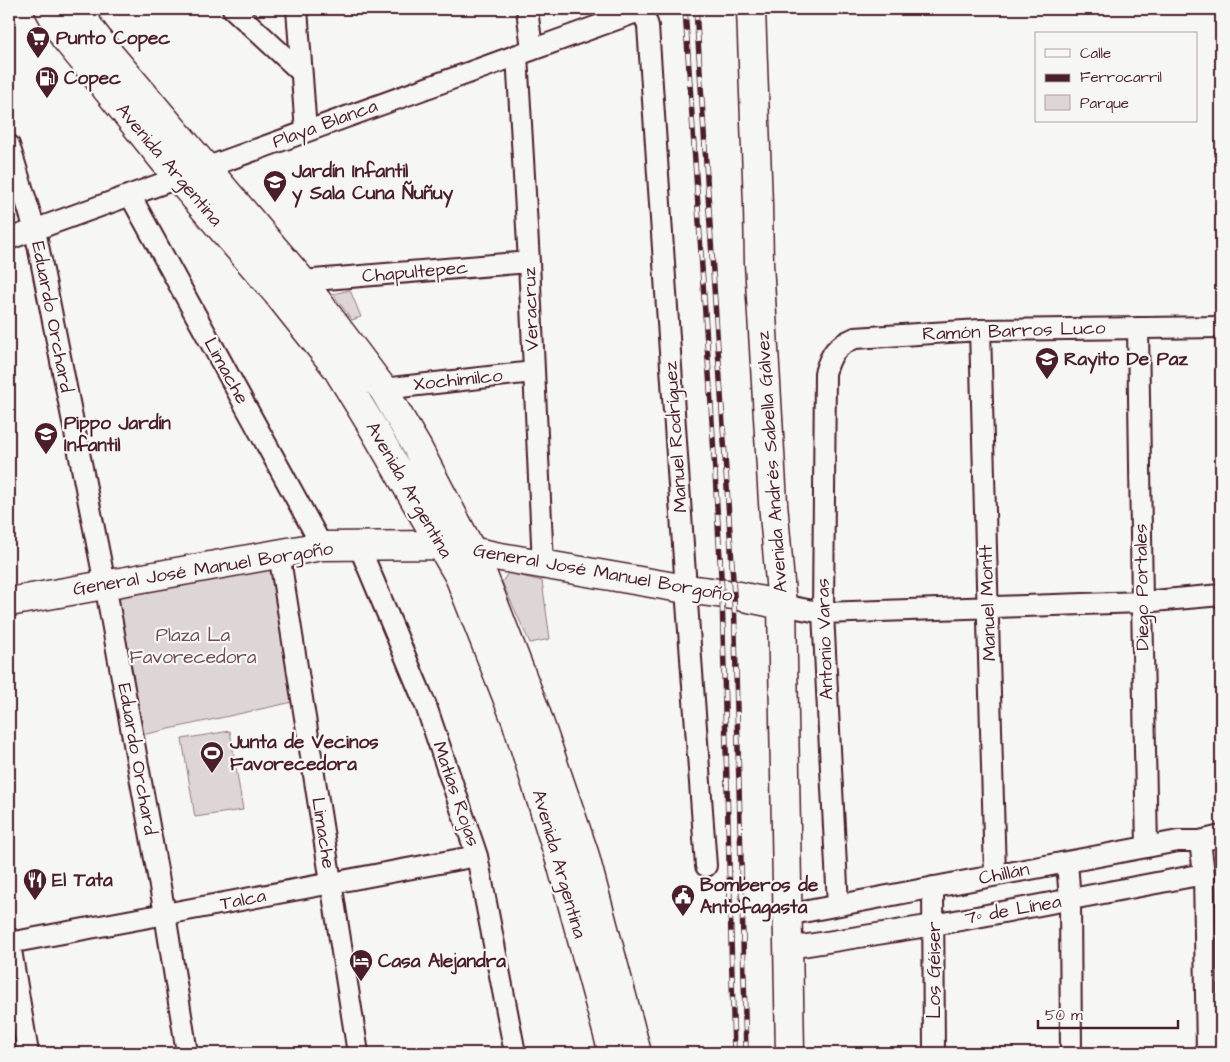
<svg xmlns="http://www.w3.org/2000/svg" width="1230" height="1062" font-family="'Architects Daughter',sans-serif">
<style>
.green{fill:#ddd6d5;stroke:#947a80}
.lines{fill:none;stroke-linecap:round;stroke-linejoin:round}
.street-casing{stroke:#4a1f2b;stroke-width:24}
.secondary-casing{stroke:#4a1f2b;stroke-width:31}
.primary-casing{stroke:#4a1f2b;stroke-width:31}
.street{stroke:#f6f6f2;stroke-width:20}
.secondary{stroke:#f6f6f2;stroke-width:28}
.primary{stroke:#f6f6f2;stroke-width:28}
.rail-casing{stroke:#4a1f2b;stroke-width:5.5}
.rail{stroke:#f6f6f2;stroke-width:4;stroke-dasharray:11;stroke-linecap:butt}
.labels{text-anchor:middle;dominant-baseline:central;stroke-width:4.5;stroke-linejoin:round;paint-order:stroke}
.poi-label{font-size:19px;font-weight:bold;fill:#4a1f2b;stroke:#f6f6f2;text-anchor:start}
.street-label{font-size:19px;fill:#4a1f2b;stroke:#f6f6f2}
.park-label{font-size:19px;fill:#6f4d56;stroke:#f6f6f2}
</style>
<rect width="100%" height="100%" fill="#f6f6f2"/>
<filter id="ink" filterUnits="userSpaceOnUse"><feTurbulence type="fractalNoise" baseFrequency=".02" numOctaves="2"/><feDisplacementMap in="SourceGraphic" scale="10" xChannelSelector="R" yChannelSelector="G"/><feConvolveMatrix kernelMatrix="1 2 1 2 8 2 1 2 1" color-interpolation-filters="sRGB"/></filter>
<g filter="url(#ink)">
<!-- green -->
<path class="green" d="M350 290 361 317 352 320 333 294Z
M279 553 302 700 133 737 105 584Z
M508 573 542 581 550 639 530 643 502 582Z
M230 731 243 810 195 817 182 739Z"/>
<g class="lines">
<!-- street casing -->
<g class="street-casing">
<path id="street" d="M233 9 301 72
M297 9 306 131
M527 9 532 49
M642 9 648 26 686 589 706 866
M517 55 529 262 543 564
M9 145 35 230 105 584 165 914 187 1053
M130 195 322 546
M9 239 642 10
M302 281 529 262
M1138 328 1142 602 1147 847
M980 330 995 875
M383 389 533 372
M359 546 426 706 477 856 515 1053
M279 553 358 1053
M782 605 823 613 1142 602 1221 595
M1200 841 1204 874 1207 1053
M1067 862 1070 900 1071 1053
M933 887 934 1053
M838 905 823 613 825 373C831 353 836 346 855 338L980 330 1221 327
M787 915 1178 841H1200L1221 836
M9 938 28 1053
M9 943 477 856
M789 948 934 925 1204 874"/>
</g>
<!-- secondary casing -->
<g class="secondary-casing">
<path id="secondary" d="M751 9 758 205 759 263 773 503 782 605 790 1053
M9 602 322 546 441 545 495 556 686 589 734 595 782 605"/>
</g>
<!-- primary casing -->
<g class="primary-casing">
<path id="primary" d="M49 9 65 38 88 66 178 178 277 293 336 367 372 426 459 576 516 720 561 863 613 1053
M78 9 90 29 106 50 302 281 383 389 417 447 472 552 484 578 535 710 584 853 637 1053"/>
</g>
<!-- street -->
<use href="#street" class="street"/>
<!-- secondary -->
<use href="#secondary" class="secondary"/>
<!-- primary -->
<use href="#primary" class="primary"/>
<!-- rail casing -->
<g class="rail-casing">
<path id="rail" d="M685 9 711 404 722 593 734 1053
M696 9 734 595 746 1053"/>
</g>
<!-- rail -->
<use href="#rail" class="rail"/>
</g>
</g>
<!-- icons -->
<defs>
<g id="supermarket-pin" transform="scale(1.25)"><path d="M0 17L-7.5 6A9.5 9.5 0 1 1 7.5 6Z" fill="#4a1f2b" stroke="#f6f6f2"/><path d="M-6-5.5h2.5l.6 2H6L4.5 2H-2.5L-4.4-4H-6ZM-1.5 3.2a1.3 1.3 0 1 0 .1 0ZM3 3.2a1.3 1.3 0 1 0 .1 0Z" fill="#fff"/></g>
<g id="fuel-pin" transform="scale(1.25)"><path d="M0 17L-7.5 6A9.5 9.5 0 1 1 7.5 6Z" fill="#4a1f2b" stroke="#f6f6f2"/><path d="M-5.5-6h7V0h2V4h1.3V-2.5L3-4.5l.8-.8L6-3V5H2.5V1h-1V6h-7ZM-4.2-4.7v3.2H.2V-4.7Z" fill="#fff"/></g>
<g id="school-pin" transform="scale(1.25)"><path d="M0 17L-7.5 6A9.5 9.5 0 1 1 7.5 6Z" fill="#4a1f2b" stroke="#f6f6f2"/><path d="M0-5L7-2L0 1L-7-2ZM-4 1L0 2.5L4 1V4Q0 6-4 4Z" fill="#fff"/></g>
<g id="stadium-pin" transform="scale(1.25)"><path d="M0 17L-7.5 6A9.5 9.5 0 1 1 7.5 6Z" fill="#4a1f2b" stroke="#f6f6f2"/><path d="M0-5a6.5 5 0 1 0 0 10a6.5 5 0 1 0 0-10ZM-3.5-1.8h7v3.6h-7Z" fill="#fff"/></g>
<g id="restaurant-pin" transform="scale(1.25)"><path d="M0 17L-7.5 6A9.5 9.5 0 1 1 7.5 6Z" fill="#4a1f2b" stroke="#f6f6f2"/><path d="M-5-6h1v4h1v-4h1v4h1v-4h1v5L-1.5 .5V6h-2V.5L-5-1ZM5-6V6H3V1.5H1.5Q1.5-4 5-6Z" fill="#fff"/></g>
<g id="civic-pin" transform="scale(1.25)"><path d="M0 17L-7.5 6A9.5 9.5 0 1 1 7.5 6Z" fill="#4a1f2b" stroke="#f6f6f2"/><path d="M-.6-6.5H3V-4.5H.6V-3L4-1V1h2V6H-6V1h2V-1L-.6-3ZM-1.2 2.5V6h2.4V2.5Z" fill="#fff"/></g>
<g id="hotel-pin" transform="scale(1.25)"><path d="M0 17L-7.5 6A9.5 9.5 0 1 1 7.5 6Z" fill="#4a1f2b" stroke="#f6f6f2"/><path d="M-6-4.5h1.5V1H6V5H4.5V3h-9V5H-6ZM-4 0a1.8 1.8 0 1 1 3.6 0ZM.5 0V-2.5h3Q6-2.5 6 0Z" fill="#fff"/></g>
</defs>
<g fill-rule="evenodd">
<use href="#supermarket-pin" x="38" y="38"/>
<use href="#fuel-pin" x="47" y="78"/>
<use href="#school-pin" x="275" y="182"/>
<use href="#school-pin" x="1047" y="359"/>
<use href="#school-pin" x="46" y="434"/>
<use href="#stadium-pin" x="212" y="753"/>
<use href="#restaurant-pin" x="35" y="880"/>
<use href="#civic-pin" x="683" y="896"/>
<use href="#hotel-pin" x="361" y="961"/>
</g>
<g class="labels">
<!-- poi labels -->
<g class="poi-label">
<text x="56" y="38">Punto Copec</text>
<text x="64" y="78">Copec</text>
<text x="292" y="171">Jardín Infantil<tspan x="292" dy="22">y Sala Cuna Ñuñuy</tspan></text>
<text x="1064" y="359">Rayito De Paz</text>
<text x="64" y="423">Pippo Jardín<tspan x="64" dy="22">Infantil</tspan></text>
<text x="230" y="742">Junta de Vecinos<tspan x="230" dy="22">Favorecedora</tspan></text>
<text x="52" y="880">El Tata</text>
<text x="700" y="885">Bomberos de<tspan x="700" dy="22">Antofagasta</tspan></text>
<text x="378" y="961">Casa Alejandra</text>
</g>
<!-- street labels -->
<g class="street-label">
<text transform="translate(325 124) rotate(-20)">Playa Blanca</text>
<text transform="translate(169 165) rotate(50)">Avenida Argentina</text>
<text transform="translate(415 272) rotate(-5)">Chapultepec</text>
<text transform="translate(531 309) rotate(-92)">Veracruz</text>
<text transform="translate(52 317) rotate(79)">Eduardo Orchard</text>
<text transform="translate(1014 331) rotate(-2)">Ramón Barros Luco</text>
<text transform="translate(226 371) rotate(61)">Limache</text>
<text transform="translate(458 380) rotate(-6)">Xochimilco</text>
<text transform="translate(676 437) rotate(-94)">Manuel Rodríguez</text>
<text transform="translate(772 462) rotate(-94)">Avenida Andrés Sabella Gálvez</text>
<text transform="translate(409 490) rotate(60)">Avenida Argentina</text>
<text transform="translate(203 569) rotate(-9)">General José Manuel Borgoño</text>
<text transform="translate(603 573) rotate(10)">General José Manuel Borgoño</text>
<text transform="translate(1142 587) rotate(-91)">Diego Portales</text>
<text transform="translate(988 603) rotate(-92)">Manuel Montt</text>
<text transform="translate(825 639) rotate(-92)">Antonio Varas</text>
<text transform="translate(137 759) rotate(80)">Eduardo Orchard</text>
<text transform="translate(456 794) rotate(71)">Matías Rojas</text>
<text transform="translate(323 833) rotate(81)">Limache</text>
<text transform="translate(559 864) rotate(74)">Avenida Argentina</text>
<text transform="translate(1004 874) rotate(-11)">Chillán</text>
<text transform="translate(243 900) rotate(-11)">Talca</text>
<text transform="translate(1013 910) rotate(-10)">7º de Línea</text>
<text transform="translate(934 970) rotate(-90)">Los Géiser</text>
</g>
<!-- park labels -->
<g class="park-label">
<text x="193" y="635">Plaza La<tspan x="193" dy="22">Favorecedora</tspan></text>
</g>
</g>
<!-- margin -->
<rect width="1230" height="1062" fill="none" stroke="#f6f6f2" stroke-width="30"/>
<rect x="15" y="15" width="1200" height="1032" fill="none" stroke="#4a1f2b" stroke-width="2" filter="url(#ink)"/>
<!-- legend -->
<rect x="1035" y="32" width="162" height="90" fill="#f6f6f2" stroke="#b1a0a2"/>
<rect x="1045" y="49" width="25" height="8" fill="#f6f6f2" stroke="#b1a0a2"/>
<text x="1080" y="58" font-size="15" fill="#4a1f2b">Calle</text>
<rect x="1045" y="74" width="25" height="8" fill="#4a1f2b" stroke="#b1a0a2"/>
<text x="1080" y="82" font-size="15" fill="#4a1f2b">Ferrocarril</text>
<rect x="1045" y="95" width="25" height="15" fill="#ddd6d5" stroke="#b1a0a2"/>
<text x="1080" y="108" font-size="15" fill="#4a1f2b">Parque</text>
<!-- scale -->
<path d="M1038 1020v8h140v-8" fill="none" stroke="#4a1f2b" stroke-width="2.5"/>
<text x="1045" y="1020" font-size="15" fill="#4a1f2b" stroke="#f6f6f2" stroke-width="4" paint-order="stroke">50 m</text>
</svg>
